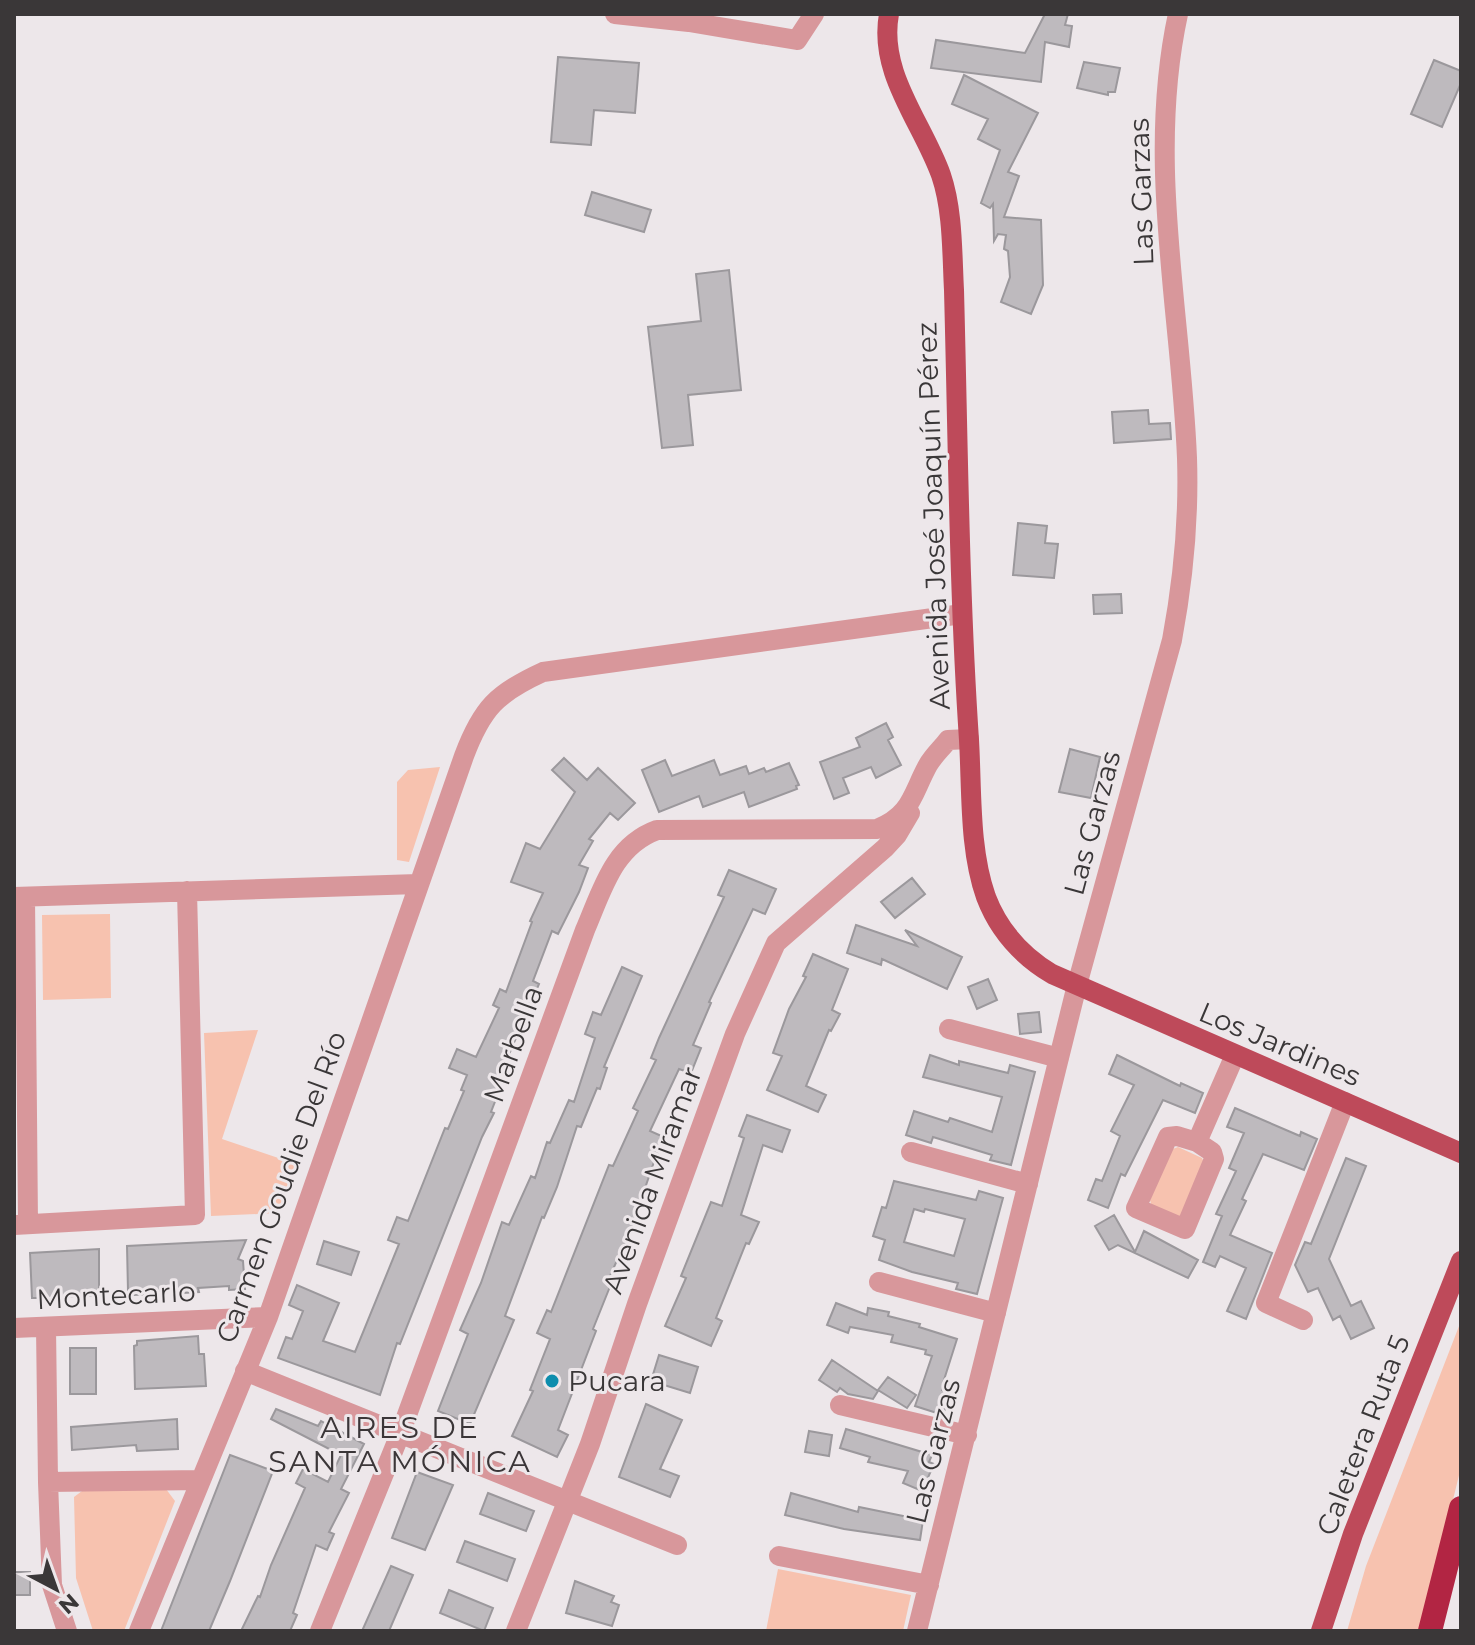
<svg xmlns="http://www.w3.org/2000/svg" width="1475" height="1645" font-family="Montserrat,sans-serif">
<style>
.green{fill:#f7c2af}
.building{fill:#bebabe;stroke:#9b989c;stroke-width:2;fill-rule:evenodd}
.lines{fill:none;stroke-linecap:round;stroke-linejoin:round}
.minor{stroke:#d8979b;stroke-width:20}
.major{stroke:#be4a5a;stroke-width:20}
.highway{stroke:#b22543;stroke-width:24}
.poi-dot{fill:#0d8dad;stroke:#ede7ea;stroke-width:3}
.labels{text-anchor:middle;dominant-baseline:central;stroke-width:6;stroke-linejoin:round;paint-order:stroke}
.street-label{font-size:28px;fill:#3a3738;stroke:#ede7ea}
.poi-label{font-size:28px;fill:#3a3738;stroke:#ede7ea;text-anchor:start}
.neighbourhood-label{font-size:30px;letter-spacing:2px;fill:#3b3638;stroke:#ede7ea}
</style>
<rect width="100%" height="100%" fill="#ede7ea"/>
<!-- green -->
<path class="green" d="M440 767 409 862 397 860V782L408 770Z
M110 914 111 998 43 1000 42 915Z
M258 1030 222 1139 296 1164 280 1213 211 1216 204 1033Z
M1178 1147 1202 1158 1206 1167 1185 1216 1177 1219 1152 1208 1150 1200 1170 1150Z
M1461 1321V1467L1421 1631H1347L1366 1566Z
M166 1489 175 1501 124 1631H93L76 1578 74 1497 82 1491Z
M778 1569 911 1595 903 1631H766Z"/>
<!-- building -->
<path class="building" d="M1045 14H1068L1065 25 1072 26 1069 47 1045 42 1041 82 931 68 936 40 1025 53Z
M558 57 639 63 635 113 594 110 591 145 551 142Z
M1434 60 1461 71V83L1442 127 1411 114Z
M1084 62 1120 68 1115 92H1108V95L1077 88Z
M964 75 1038 113 1008 172 1019 176 1004 217 1041 220 1043 285 1031 314 1001 302 1010 277 1008 251 1004 249 1006 235 998 234 994 241 993 204 990 208 981 203 1000 150 978 139 988 119 952 104Z
M592 192 651 210 644 232 585 215Z
M729 270 741 390 688 395 693 445 662 448 648 327 701 321 696 274Z
M1148 410 1149 424 1170 423 1171 439 1114 443 1112 412Z
M1018 523 1047 526 1045 543 1058 544 1054 578 1013 575Z
M1121 594 1122 613 1094 614 1093 595Z
M886 723 893 737 888 740 901 765 876 778 871 767 843 778 849 793 834 799 820 762 860 747 856 738Z
M1070 749 1100 757 1091 798 1059 792Z
M564 758 587 780 598 768 635 803 618 820 610 813 589 839 593 841 579 865 588 868 579 892 558 934 552 931 533 981 539 984 498 1080 503 1081 491 1112 494 1113 482 1137 400 1344 397 1343 380 1395 278 1358 286 1337 292 1339 303 1311 289 1305 297 1285 339 1303 323 1341 355 1352 399 1244 388 1240 397 1217 408 1221 445 1128 448 1129 464 1091 461 1090 467 1075 449 1068 457 1049 476 1057 499 1008 493 1005 500 989 506 992 532 922 530 921 543 893 511 882 526 843 540 849 575 792 552 770Z
M665 760 672 776 714 760 720 775 746 766 749 774 764 768 766 772 789 763 799 785 796 786 797 789 749 807 744 792 703 807 699 796 659 812 642 770Z
M729 870 776 889 765 914 753 909 709 1002 711 1003 693 1045 701 1048 691 1073 679 1069 650 1131 666 1138 655 1159 630 1232 609 1278 613 1279 593 1329 596 1331 558 1430 568 1435 557 1457 512 1436 533 1391 530 1390 550 1339 537 1333 547 1310 551 1312 609 1165 613 1166 638 1111 633 1108 656 1060 651 1058 659 1038 724 897 718 895Z
M912 878 925 894 895 918 881 902Z
M856 925 917 946 905 930 962 957 947 989 882 959 881 965 847 953Z
M813 954 848 969 832 1010 840 1014 831 1031 829 1030 806 1086 826 1095 818 1112 767 1090 782 1056 773 1053 789 1009 806 977 803 976Z
M622 967 642 976 604 1067 607 1068 600 1089 597 1088 581 1127 577 1126 557 1187 544 1218 542 1217 505 1316 514 1320 470 1424 438 1411 468 1334 460 1330 481 1283 502 1222 509 1225 531 1176 535 1178 547 1142 550 1143 569 1100 574 1102 595 1038 585 1034 593 1012 601 1015Z
M988 979 997 1000 977 1009 968 987Z
M1039 1012 1041 1032 1020 1034 1018 1014Z
M930 1055 959 1065V1061L1008 1073 1010 1065 1035 1072 1011 1165 990 1160 992 1155 933 1137 931 1143 906 1135 914 1111 948 1122 950 1118 992 1132 1002 1097 923 1077Z
M1117 1055 1180 1086 1181 1083 1203 1093 1195 1113 1163 1100 1125 1176 1121 1174 1108 1208 1088 1200 1096 1179 1102 1181 1120 1136 1111 1131 1134 1085 1109 1074Z
M1235 1108 1300 1136 1301 1132 1317 1139 1304 1170 1263 1154 1242 1199 1246 1201 1230 1235 1272 1253 1246 1319 1227 1311 1246 1268 1220 1256 1215 1267 1203 1262 1222 1216 1216 1214 1236 1171 1229 1168 1244 1133 1227 1127Z
M747 1115 790 1130 782 1152 763 1145 741 1215 759 1222 749 1244 746 1243 716 1318 722 1321 711 1346 665 1326 686 1278 681 1276 711 1202 722 1206 744 1138 739 1136Z
M1346 1158 1366 1166 1329 1259 1351 1306 1361 1301 1374 1328 1351 1339 1340 1316 1333 1320 1318 1288 1308 1292 1295 1265 1305 1242 1311 1244Z
M894 1181 976 1200 979 1191 1003 1198 977 1294 956 1289 958 1283 912 1272 879 1260 885 1240 873 1236 882 1207 886 1208ZM914 1209 924 1212 925 1209 965 1219 954 1256 904 1242Z
M1114 1215 1135 1252 1144 1231 1198 1260 1188 1278 1118 1245 1109 1250 1095 1226Z
M246 1240 238 1259 243 1261 245 1289 229 1290V1286L198 1288 199 1292 183 1293V1290L150 1291V1294L134 1295V1291H128L127 1246Z
M324 1241 359 1252 351 1275 317 1264Z
M99 1249V1295L54 1297V1301L38 1302V1298H32L30 1253Z
M836 1303 867 1315 868 1308 889 1312 888 1316 920 1324 919 1327 957 1339 943 1383 942 1390 950 1393 943 1415 915 1406 932 1356 925 1354 926 1350 891 1342 893 1335 850 1327 848 1333 827 1325Z
M198 1336 199 1354H204L206 1386 135 1389 134 1346 137 1345V1341Z
M70 1348H96V1394H70Z
M659 1355 698 1367 690 1393 651 1381Z
M832 1360 878 1391 873 1399 848 1394 840 1388 837 1392 819 1380Z
M888 1377 916 1395 907 1408 878 1390Z
M646 1404 682 1420 660 1469 679 1476 670 1497 619 1477Z
M276 1409 318 1426 321 1421 364 1444 341 1489 349 1493 329 1532 334 1534 327 1550 316 1545 293 1613 297 1615 290 1631H241L258 1596 260 1597 271 1565 305 1488 296 1483 303 1469 328 1482 341 1455 271 1419Z
M177 1419 178 1449 137 1451 136 1445 72 1450 71 1427Z
M846 1429 932 1455 929 1462 934 1464 922 1491 903 1483 908 1471 868 1462 870 1457 840 1448Z
M809 1431 832 1435 829 1456 805 1452Z
M230 1455 273 1471 230 1581 209 1631H161Z
M417 1472 453 1485 425 1550 392 1538Z
M488 1493 534 1511 526 1531 480 1514Z
M791 1493 858 1512 859 1507 923 1520 920 1540 844 1529 785 1515Z
M465 1541 515 1559 507 1581 457 1562Z
M391 1566 413 1575 389 1631H362Z
M14 1572H30V1595H14Z
M575 1581 614 1596 611 1602 619 1605 612 1626 566 1613Z
M449 1590 493 1608 484 1631 440 1613Z"/>
<g class="lines">
<!-- minor -->
<path class="minor" d="M615 14 689 22 797 40 814 14
M14 897 418 884
M25 897 28 1224
M949 1029 1059 1058
M1177 1136 1197 1142 1212 1152 1214 1159 1185 1229 1136 1208 1168 1137Z
M1197 1142 1235 1055
M911 1152 1028 1184
M14 1225 195 1215 187 891
M879 1282 996 1313
M1303 1320 1266 1303 1345 1102
M46 1327 48 1482 52 1585 67 1631
M14 1328 268 1317
M245 1371 677 1545
M840 1405 967 1435
M48 1482 200 1480
M779 1556 929 1585
M139 1631 268 1317 464 756C482 708 497 693 543 672L962 614
M320 1631 400 1434 585 930C602 891 613 846 657 830L877 829C912 815 912 794 928 765 933 756 942 748 948 740L969 739
M516 1631 590 1444 637 1304 735 1034 776 943 885 848 897 835 910 813
M917 1631 1077 985 1172 640C1183 581 1189 518 1187 458 1181 310 1146 161 1178 14"/>
<!-- major -->
<path class="major" d="M889 14C878 73 922 122 941 175 953 210 952 253 954 290 958 440 959 591 969 740 972 791 969 849 986 897 999 931 1022 956 1052 974L1461 1153
M1321 1631 1353 1534 1461 1261"/>
<!-- highway -->
<path class="highway" d="M1430 1631 1461 1508"/>
</g>
<!-- markers -->
<circle class="poi-dot" cx="552" cy="1381" r="8"/>
<g class="labels">
<!-- street labels -->
<g class="street-label">
<text transform="translate(1141 192) rotate(-92)">Las Garzas</text>
<text transform="translate(933 516) rotate(-92)">Avenida José Joaquín Pérez</text>
<text transform="translate(1092 823) rotate(-75)">Las Garzas</text>
<text transform="translate(513 1044) rotate(-70)">Marbella</text>
<text transform="translate(1280 1044) rotate(23)">Los Jardines</text>
<text transform="translate(652 1180) rotate(-70)">Avenida Miramar</text>
<text transform="translate(281 1187) rotate(-70)">Carmen Goudie Del Río</text>
<text transform="translate(116 1295) rotate(-3)">Montecarlo</text>
<text transform="translate(1363 1435) rotate(-69)">Caletera Ruta 5</text>
<text transform="translate(933 1451) rotate(-76)">Las Garzas</text>
</g>
<!-- poi labels -->
<g class="poi-label">
<text x="568" y="1381">Pucara</text>
</g>
<!-- neighbourhood labels -->
<g class="neighbourhood-label">
<text x="400" y="1427">AIRES DE<tspan x="400" dy="34">SANTA MÓNICA</tspan></text>
</g>
</g>
<!-- border -->
<rect width="1475" height="1645" fill="none" stroke="#3a3738" stroke-width="32"/>
<!-- north arrow -->
<g transform="translate(56 1589) rotate(139)" stroke="#ede7ea" stroke-width="6" paint-order="stroke">
<path d="M0-6L14 30L0 20L-14 30Z" fill="#3a3738"/>
<text y="-12" font-size="22" font-weight="bold" text-anchor="middle" fill="#3a3738">N</text>
</g>
</svg>
